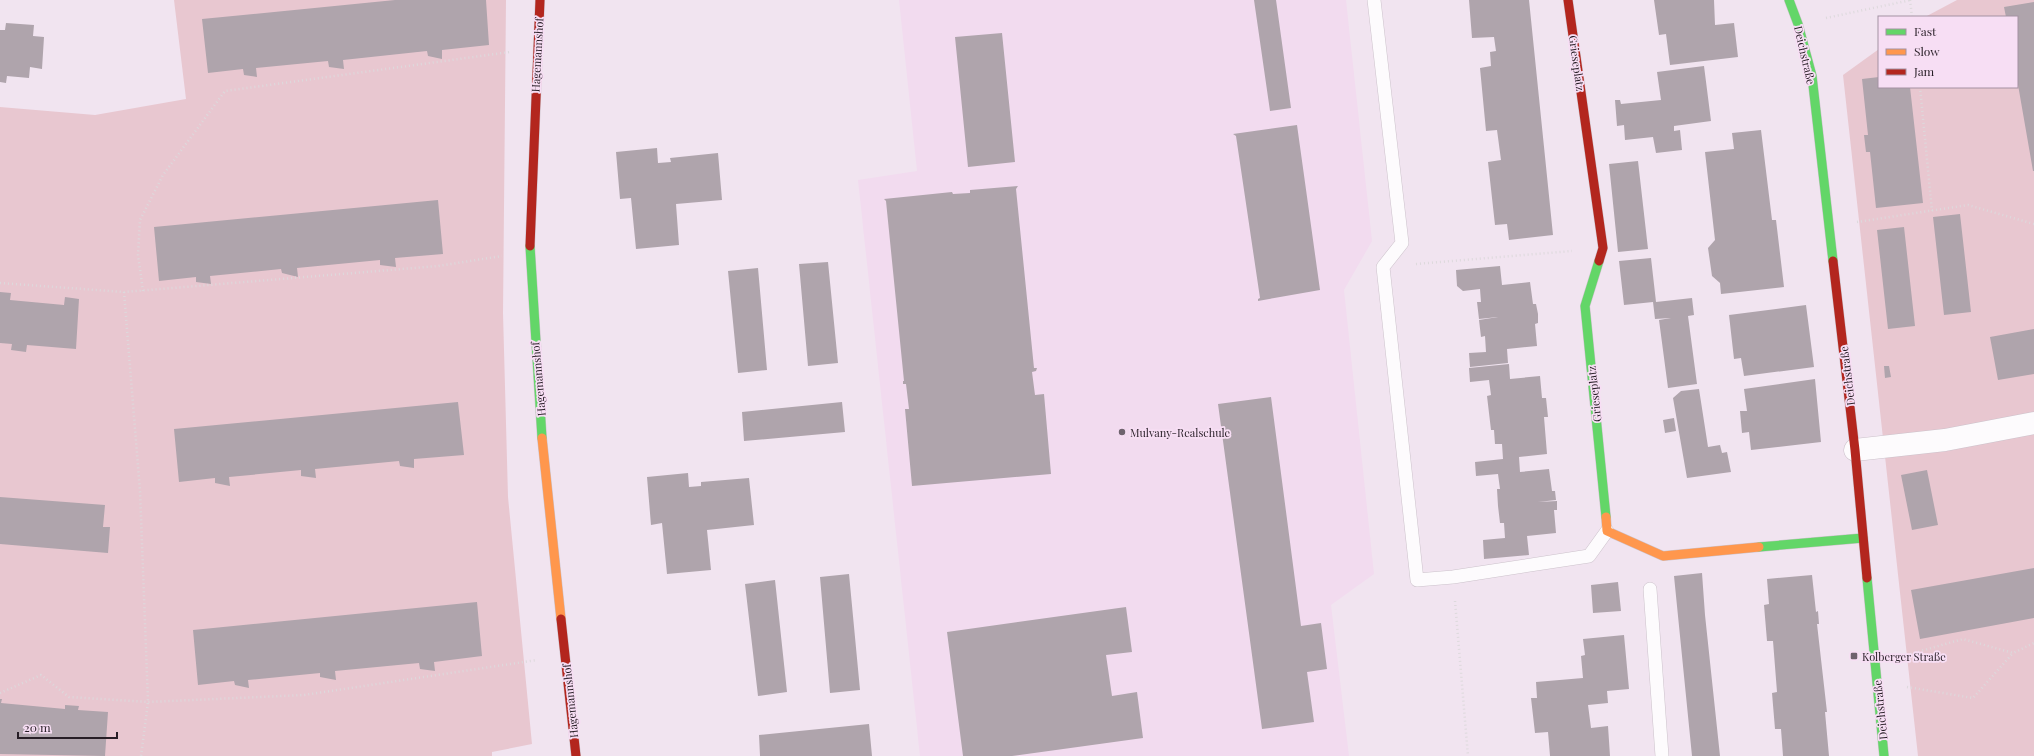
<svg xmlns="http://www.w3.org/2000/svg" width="2034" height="756" font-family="'Playfair Display',serif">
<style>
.built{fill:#f2dbef}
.green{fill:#e8c7d0}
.building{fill:#afa4ac}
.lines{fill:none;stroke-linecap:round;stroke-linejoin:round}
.lane-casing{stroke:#ccc2cb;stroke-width:14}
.street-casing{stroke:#ccc2cb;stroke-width:23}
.fast-casing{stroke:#ccc2cb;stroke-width:10}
.slow-casing{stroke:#ccc2cb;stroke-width:10}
.jam-casing{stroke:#ccc2cb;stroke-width:10}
.path{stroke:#ddd9dc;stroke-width:2.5;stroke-dasharray:1 3;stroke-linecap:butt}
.lane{stroke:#fdfbfd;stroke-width:13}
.street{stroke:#fdfbfd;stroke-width:22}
.fast{stroke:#63d668;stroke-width:9}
.slow{stroke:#ff974d;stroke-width:9}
.jam{stroke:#b3261e;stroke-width:9}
.poi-dot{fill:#6e636d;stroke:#f7def4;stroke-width:1.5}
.labels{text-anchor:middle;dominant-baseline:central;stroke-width:3.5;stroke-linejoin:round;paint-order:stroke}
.street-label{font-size:11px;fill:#271e26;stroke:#f7def4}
.poi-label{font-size:11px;fill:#271e26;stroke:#f7def4;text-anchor:start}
</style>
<rect width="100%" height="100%" fill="#f1e4f0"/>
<!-- built -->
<path class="built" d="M899 0H1346L1372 241 1344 290 1374 574 1331 605 1349 756H920L858 180 917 171Z"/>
<!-- green -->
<path class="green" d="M174 0H506L503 313 508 497 532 744 492 752V756H0V107L95 115 186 99Z
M1957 0H2034V756H1918L1843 75 1879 49V87H2017V17H1925Z"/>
<!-- building -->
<path class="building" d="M395 0H486L489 45 442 50V59L428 56 427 51 343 60 344 69 329 67 328 61 256 68 257 77 244 75 243 69 208 73 202 19Z
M1254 0H1276L1291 108 1270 111Z
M1469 0H1529L1553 235 1509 240 1507 224 1495 225 1488 162 1501 160 1497 130 1486 131 1480 68 1491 66 1490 52 1496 51 1494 37 1472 38Z
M1654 0H1714L1715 25 1734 23 1738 57 1670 65 1666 34 1659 35Z
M2034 2V171H2033L2017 79V17H2006L2004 7Z
M6 23 34 25 33 36 44 37 42 69 30 67 29 78 7 76 6 83 0 82V30H5Z
M1002 33 1015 162 968 167 955 37Z
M1704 66 1711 121 1674 126V131L1680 130 1682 150 1656 153 1653 137 1625 140 1624 125 1617 126 1615 100H1620L1621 104 1661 100 1657 72Z
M1879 77V87H1910L1923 203 1876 208 1870 152H1866L1864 135H1868L1862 79Z
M1297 125 1320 290 1258 301V299L1260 298 1236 136 1233 134Z
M1761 130 1772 220H1776L1784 287 1721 294 1720 283 1712 276 1708 248 1715 240 1705 152 1734 149 1732 133Z
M657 148 658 163 671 162 670 158 718 153 722 200 676 204 679 245 636 249 631 198 620 199 616 152Z
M1638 161 1648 249 1618 252 1609 164Z
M1018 186 1016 189 1034 368H1037L1036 371 1032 372 1035 395 1044 394 1051 474 912 486 905 409H909L906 384H903V381H904L886 201 884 199 952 192 953 194 970 193V190Z
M438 200 443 254 395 258 396 267 380 265V260L297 268 298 277 282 273 281 269 210 276 211 284 196 282V277L159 281 154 227Z
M1960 214 1971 312 1944 315 1933 217Z
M1904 227 1915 326 1888 329 1877 230Z
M1651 258 1656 302 1692 298 1694 315 1688 316 1697 384 1668 388 1659 320 1671 318 1655 319 1653 302 1624 305 1619 261Z
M828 262 838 363 808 366 799 264Z
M1500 266 1502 285 1530 282 1533 304H1536L1538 314V323L1535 324 1537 346 1507 349 1508 363 1470 367 1469 353 1486 352 1485 336 1481 337 1479 320 1498 317 1479 319 1477 302H1481L1480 289 1463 291 1457 286 1456 270Z
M758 268 767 370 738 373 728 271Z
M0 292 11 293 10 300 64 305 65 297 79 299 76 349 27 345 26 352 11 350 12 344 0 343Z
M1806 305 1814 367 1744 376 1741 358 1734 359 1729 315Z
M2034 329V374L1998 380 1990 337Z
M1509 364 1510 379 1540 376 1542 398H1546L1548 417H1544L1547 454 1519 457 1520 472 1549 469 1552 491H1555L1556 500 1538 502 1557 501V510H1554L1556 533 1527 536 1529 555 1484 559 1483 540 1505 538 1504 523H1500L1498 506 1497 489H1500L1498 474 1476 476 1475 462 1503 459 1502 444H1495L1494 430H1491L1489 413 1507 411 1489 413 1487 396 1491 395 1489 380 1470 382 1469 368Z
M1884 366H1889L1891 377 1885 378Z
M1815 379 1821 442 1751 450 1749 432 1742 433 1740 411H1747L1744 389Z
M1699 389 1708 447 1720 445 1722 453 1727 452 1731 472 1687 478 1673 398 1681 391Z
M1271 397 1301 626 1321 623 1327 669 1307 672 1314 722 1262 729 1218 404Z
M458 402 464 455 414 459V468L400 466 399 461 315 469 316 478 301 476V470L229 477 230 486 215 483V478L179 482 174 429Z
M842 402 845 432 744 441 742 412Z
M1674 418 1676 431 1665 433 1663 420Z
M1927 470 1938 525 1912 530 1901 475Z
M688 473 689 487 701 486V482L749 478 754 525 707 530 711 570 667 574 662 523 651 525 647 477Z
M0 497 105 505 103 527H110L108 553 0 544Z
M2034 568V618L1920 639 1911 590Z
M1702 573 1705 615 1720 756H1692L1674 576Z
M849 574 860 690 830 693 820 577Z
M1812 575 1816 612 1818 611 1819 624H1817L1827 712H1825L1829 756H1783L1781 729H1775L1772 693 1777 692 1773 641H1767L1764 605 1769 604 1767 579Z
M775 580 787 692 758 696 745 584Z
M1618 582 1621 611 1593 613 1591 585Z
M477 602 482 656 434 662 435 671 420 669 419 663 335 671 336 680 320 677V673L248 680 249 688 235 685 234 681 198 685 193 630Z
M1126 607 1132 652 1106 655 1112 696 1137 692 1143 738 1012 756H963L947 632Z
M1624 635 1629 689 1607 691 1608 703 1588 705 1591 728 1608 726 1610 756H1550L1548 732 1535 733 1531 698H1537L1536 682 1583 678 1581 656 1585 655 1583 639Z
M0 699H2L1 703 65 709V705L79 706 78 710 108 712 105 756 0 754Z
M869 724 872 756H760L759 735Z"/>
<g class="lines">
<!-- lane casing -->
<g class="lane-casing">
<path id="lane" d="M1374 0 1402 243 1383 267 1417 580 1453 577 1589 556 1607 531
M1650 589 1662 756"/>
</g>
<!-- street casing -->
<g class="street-casing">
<path id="street" d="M1855 450 1945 440 2034 423"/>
</g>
<!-- fast casing -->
<g class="fast-casing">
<path id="fast" d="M1789 0 1798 24 1812 76 1833 261
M530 246 542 438
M1599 261 1585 306 1606 517
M1759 547 1863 538
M1867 578 1884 756"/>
</g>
<!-- slow casing -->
<g class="slow-casing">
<path id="slow" d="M542 438 561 619
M1606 517 1607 531 1663 556 1759 547"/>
</g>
<!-- jam casing -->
<g class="jam-casing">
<path id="jam" d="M1568 0 1603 248 1599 261
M530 246 540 0
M1833 261 1855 450 1867 578
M561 619 576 756"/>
</g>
<!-- path -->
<path class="path" d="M1910 0 1912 17
M1826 18 1911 0
M1920 87 1932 211
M1857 222 1968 205 2034 224
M1416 264 1572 251
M0 283 124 292 438 266 502 256
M143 291 138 255 140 220 163 175 225 91 510 52
M124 292 140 491 148 702 141 756
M1455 601 1468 756
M1903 656 1963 639 2013 653 2034 643
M1907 687 1973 698 2013 653
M0 693 41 675 69 697 148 702 304 695 537 660"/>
<!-- lane -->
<use href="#lane" class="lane"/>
<!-- street -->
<use href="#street" class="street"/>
<!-- fast -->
<use href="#fast" class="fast"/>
<!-- slow -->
<use href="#slow" class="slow"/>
<!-- jam -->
<use href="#jam" class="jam"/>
</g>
<!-- markers -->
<g class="poi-dot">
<circle cx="1122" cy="432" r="4"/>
<rect x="1850" y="652" width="8" height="8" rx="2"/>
</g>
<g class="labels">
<!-- street labels -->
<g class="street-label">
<text transform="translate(537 55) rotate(-87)">Hagemannshof</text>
<text transform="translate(1805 55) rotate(77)">Deichstraße</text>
<text transform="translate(1577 63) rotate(82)">Grieseplatz</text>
<text transform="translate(1847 376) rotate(-97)">Deichstraße</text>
<text transform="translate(538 379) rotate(-95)">Hagemannshof</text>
<text transform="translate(1594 394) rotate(-96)">Grieseplatz</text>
<text transform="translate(570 701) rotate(-96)">Hagemannshof</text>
<text transform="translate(1880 710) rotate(-96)">Deichstraße</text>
</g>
<!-- poi labels -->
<g class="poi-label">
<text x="1130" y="432">Mulvany-Realschule</text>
<text x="1862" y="656">Kolberger Straße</text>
</g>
</g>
<!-- legend -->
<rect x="1878" y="16" width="140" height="72" fill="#f7def4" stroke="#a491a2"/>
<rect x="1886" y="29" width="20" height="6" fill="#63d668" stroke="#a491a2"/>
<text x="1914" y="36" font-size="12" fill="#271e26">Fast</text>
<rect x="1886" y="49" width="20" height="6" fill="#ff974d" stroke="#a491a2"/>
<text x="1914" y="56" font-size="12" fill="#271e26">Slow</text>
<rect x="1886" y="69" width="20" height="6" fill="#b3261e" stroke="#a491a2"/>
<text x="1914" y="76" font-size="12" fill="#271e26">Jam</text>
<!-- scale -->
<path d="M18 732v6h99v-6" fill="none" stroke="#271e26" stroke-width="2"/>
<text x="24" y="732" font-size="12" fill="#271e26" stroke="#f7def4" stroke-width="3" paint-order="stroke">20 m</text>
</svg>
